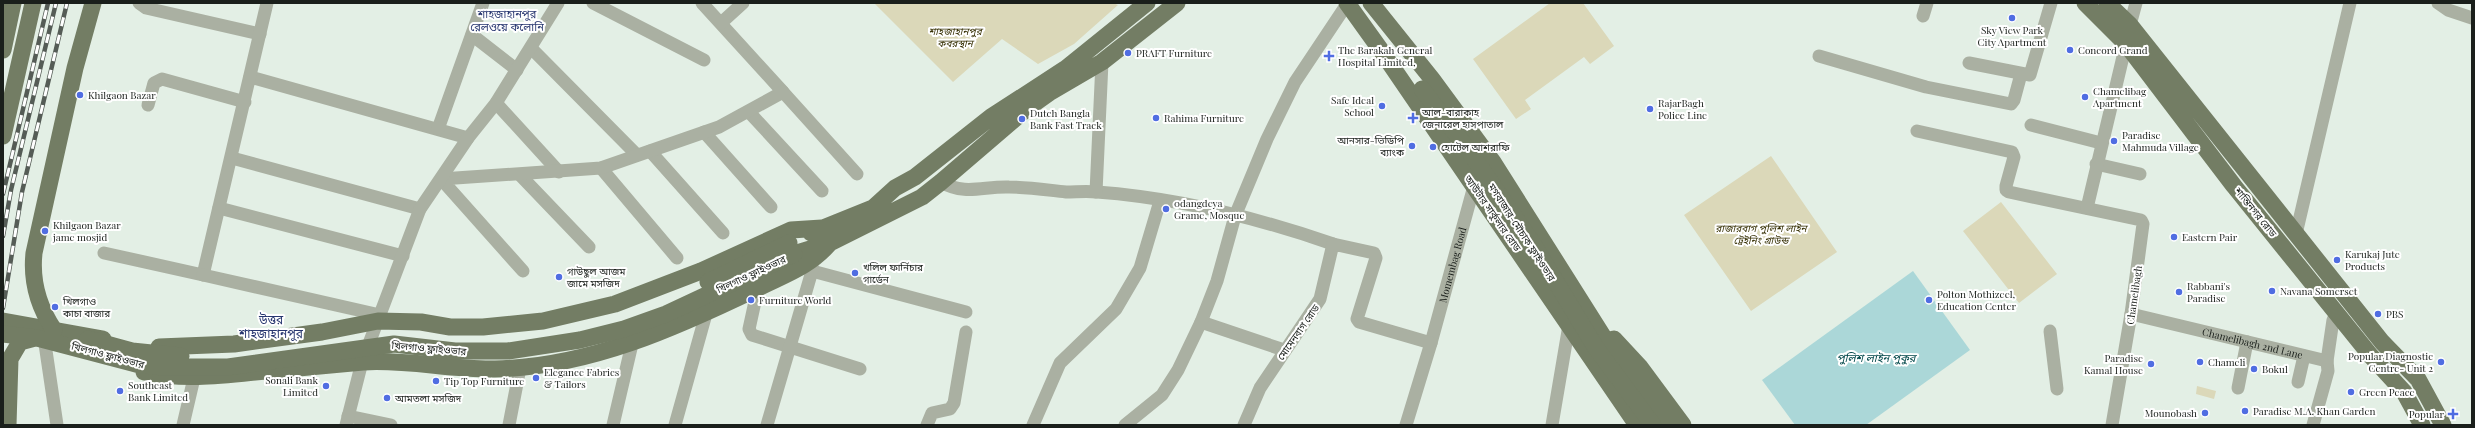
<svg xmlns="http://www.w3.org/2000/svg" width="2475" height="428" font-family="'Playfair Display','Noto Sans Bengali',serif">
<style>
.green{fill:#dbd8b9}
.water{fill:#abd7d8}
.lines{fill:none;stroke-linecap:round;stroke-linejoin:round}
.minor{stroke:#aab0a2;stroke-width:13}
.major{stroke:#737d64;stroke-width:17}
.rail-casing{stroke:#555c56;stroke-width:4.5}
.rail{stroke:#fff;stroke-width:3;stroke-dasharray:9;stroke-linecap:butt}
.major-bridge{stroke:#737d64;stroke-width:17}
.poi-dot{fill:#506de2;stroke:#fff;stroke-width:1.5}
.labels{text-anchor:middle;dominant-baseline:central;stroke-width:4;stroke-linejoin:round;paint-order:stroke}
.poi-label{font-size:10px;fill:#1a1f1b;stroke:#fff;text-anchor:start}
.park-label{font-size:10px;font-style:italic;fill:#363004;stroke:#fff}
.street-label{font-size:10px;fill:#1a1f1b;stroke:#fff}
.neighbourhood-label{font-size:11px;fill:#27366f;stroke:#fff}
.water-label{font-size:11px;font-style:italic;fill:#014749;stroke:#fff}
.quarter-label{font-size:12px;fill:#27366f;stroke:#fff}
</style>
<rect width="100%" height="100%" fill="#e3efe5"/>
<!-- green -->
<path class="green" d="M874 3H1113L1118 5 1074 44 1038 64 1002 39 953 82Z
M1550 3H1583L1614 46 1590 64 1584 57 1525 100 1531 109 1516 119 1473 59Z
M1771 156 1837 252 1751 311 1684 215Z
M2001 202 2057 274 2019 303 1963 231Z
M2197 386 2216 391 2214 399 2196 394Z"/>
<!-- water -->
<path class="water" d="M1913 271 1970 350 1866 425H1795L1762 380Z"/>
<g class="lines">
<!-- minor -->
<g class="minor">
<path d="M139 3 146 8 260 34"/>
<path d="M593 3 704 60"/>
<path d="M702 3 783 92"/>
<path d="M2438 3 2448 10 2472 18"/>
<path d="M1923 16 1927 3"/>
<path d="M721 23 743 3"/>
<path d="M2130 25 2136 3"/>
<path d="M472 35 517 70"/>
<path d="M531 48 637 155"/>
<path d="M1819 56 1926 87 2011 104 2014 100 2021 74"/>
<path d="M1969 63 2030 75 2051 3"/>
<path d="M250 77 468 138"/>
<path d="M496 103 559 172"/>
<path d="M148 105 154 83 162 79 245 102"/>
<path d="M749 112 822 191"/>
<path d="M2031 125 2101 143"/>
<path d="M438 129 483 3"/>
<path d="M1917 131 2012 152 2014 157 2006 186V190L2009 192 2141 220 2143 224 2131 314 2112 425"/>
<path d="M704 132 771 207"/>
<path d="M650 151 723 233"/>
<path d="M232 158 420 209"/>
<path d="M2096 164 2140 174"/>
<path d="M601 168 677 258"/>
<path d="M520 175 589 247"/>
<path d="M941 182C966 196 983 186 1009 187 1028 187 1047 190 1066 192 1076 192 1087 191 1097 192 1177 198 1258 218 1333 244"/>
<path d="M1096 192 1102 62"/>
<path d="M219 208 403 256"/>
<path d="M2087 208 2126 44"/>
<path d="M2296 234 2350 3"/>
<path d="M104 253 203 275 267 3"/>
<path d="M523 271 441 179 601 168 719 127 783 92 857 174"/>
<path d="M812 271 966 312"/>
<path d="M203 275 380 315"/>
<path d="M758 288 749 329 752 335 860 369"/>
<path id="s1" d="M2131 314 2327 361 2333 320 2339 316"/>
<path d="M1201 322 1284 350"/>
<path d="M2050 331 2057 389"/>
<path id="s2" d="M1431 343 1474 186"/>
<path d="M45 344 57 425"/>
<path d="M2298 382 2304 356"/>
<path d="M2238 388 2247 342"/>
<path d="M348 416 391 425"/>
<path d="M183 425 194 378"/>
<path d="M346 425 362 362 420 209 468 138 496 103 558 3"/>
<path d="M509 425 520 368"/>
<path d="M613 425 632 344"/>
<path d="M675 425 706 314"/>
<path d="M767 425 812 271V262"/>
<path d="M927 425 932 413 950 409 954 403 966 332"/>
<path d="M1033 425 1060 363 1116 309 1140 268 1160 201"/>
<path d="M1125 425 1162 395 1178 370 1201 322 1217 281 1235 216 1267 139 1295 82 1347 4"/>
<path d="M1244 425 1260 388 1320 299 1333 244 1374 253 1376 258 1357 319 1359 322 1431 343 1406 425"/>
<path d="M1552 425 1569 325"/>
<path d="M2313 425 2328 371 2327 361"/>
</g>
<!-- major -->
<path class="major" d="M1347 3 1380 49 1637 425
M1371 3 1432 79 1493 162 1613 352 1663 425
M2085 3 2126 44 2234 186 2371 356 2404 392 2422 425
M2107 3 2130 25 2382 342 2418 379 2443 425
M3 50 13 3
M3 136 33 3
M811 233 873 208 895 188 915 177 991 117 1065 69 1147 3
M794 254 830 243 922 197 941 182 1025 110 1049 93 1102 62 1177 3
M3 321 103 339
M1614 339 1640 367 1683 425
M159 347 234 344 322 332 378 321 421 322 450 327H483L543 321 615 304 701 271 791 230 822 228
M144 372C182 380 217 376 255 372 291 369 327 365 363 362 407 359 451 370 495 369 589 367 675 328 758 288 786 274 809 267 830 243"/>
<!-- rail casing -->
<g class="rail-casing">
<path id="rail" d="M3 194 48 3
M3 236 11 190 56 3
M3 308 22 192 67 3"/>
</g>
<!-- rail -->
<use href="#rail" class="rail"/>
<!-- major-bridge -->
<path class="major-bridge" d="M1422 89 1472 155 1533 244 1596 348 1653 425
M708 282 789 243
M54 330C38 306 31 281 34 253L75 68 93 3
M3 334 37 338 136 364 162 367H228L394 344 455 351H508L580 340 624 329 666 314 794 254
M88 339 132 351 181 356
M8 425 10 359 20 342 35 338"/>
</g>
<!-- markers -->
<g class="poi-dot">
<circle cx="2012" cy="18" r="4"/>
<circle cx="2070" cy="50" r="4"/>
<circle cx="1128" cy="53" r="4"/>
<path d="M1327 50h4v4h4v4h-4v4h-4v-4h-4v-4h4z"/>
<circle cx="80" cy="95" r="4"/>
<circle cx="2085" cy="97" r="4"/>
<circle cx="1382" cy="106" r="4"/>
<circle cx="1650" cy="109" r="4"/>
<circle cx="1156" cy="118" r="4"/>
<path d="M1411 112h4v4h4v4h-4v4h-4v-4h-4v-4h4z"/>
<circle cx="1022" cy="119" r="4"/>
<circle cx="2114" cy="141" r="4"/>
<circle cx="1412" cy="146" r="4"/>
<circle cx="1433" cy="147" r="4"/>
<circle cx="1166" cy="209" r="4"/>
<circle cx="45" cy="231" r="4"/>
<circle cx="2174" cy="237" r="4"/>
<circle cx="2337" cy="260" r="4"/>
<circle cx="855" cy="273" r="4"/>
<circle cx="559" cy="277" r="4"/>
<circle cx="2272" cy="291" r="4"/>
<circle cx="2179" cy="292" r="4"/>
<circle cx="751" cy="300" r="4"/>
<circle cx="1929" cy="300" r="4"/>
<circle cx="55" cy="307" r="4"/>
<circle cx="2378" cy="314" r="4"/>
<circle cx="2200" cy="362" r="4"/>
<circle cx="2441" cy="362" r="4"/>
<circle cx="2151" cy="364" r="4"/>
<circle cx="2254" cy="369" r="4"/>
<circle cx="536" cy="378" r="4"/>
<circle cx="436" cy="381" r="4"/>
<circle cx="326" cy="386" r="4"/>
<circle cx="120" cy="391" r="4"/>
<circle cx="2351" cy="392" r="4"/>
<circle cx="387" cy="398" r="4"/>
<circle cx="2245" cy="411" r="4"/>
<circle cx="2205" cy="413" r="4"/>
<path d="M2451 408h4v4h4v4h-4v4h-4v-4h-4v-4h4z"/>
</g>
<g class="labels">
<!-- poi labels -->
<g class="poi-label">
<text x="2012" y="30" text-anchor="middle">Sky View Park<tspan x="2012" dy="12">City Apartment</tspan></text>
<text x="1338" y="50">The Barakah General<tspan x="1338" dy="12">Hospital Limited,</tspan></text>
<text x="2078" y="50">Concord Grand</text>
<text x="1136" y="53">PRAFT Furniture</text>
<text x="2093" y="91">Chamelibag<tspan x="2093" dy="12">Apartment</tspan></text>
<text x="88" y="95">Khilgaon Bazar</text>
<text x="1374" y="100" text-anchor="end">Safe Ideal<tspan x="1374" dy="12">School</tspan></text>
<text x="1658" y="103">RajarBagh<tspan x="1658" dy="12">Police Line</tspan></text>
<text x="1422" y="112">আল-বারাকাহ<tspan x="1422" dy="12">জেনারেল হাসপাতাল</tspan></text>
<text x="1030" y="113">Dutch Bangla<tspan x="1030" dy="12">Bank Fast Track</tspan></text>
<text x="1164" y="118">Rahima Furniture</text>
<text x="2122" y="135">Paradise<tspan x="2122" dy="12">Mahmuda Village</tspan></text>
<text x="1404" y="140" text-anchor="end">আনসার-ভিডিপি<tspan x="1404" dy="12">ব্যাংক</tspan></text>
<text x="1441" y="147">হোটেল আশরাফি</text>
<text x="1174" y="203">0dangdeya<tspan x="1174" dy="12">Grame, Mosque</tspan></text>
<text x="53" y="225">Khilgaon Bazar<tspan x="53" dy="12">jame mosjid</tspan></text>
<text x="2182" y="237">Eastern Pair</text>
<text x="2345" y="254">Karukaj Jute<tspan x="2345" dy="12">Products</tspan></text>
<text x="863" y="267">খলিল ফার্নিচার<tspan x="863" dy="12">গার্ডেন</tspan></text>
<text x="567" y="271">গাউছুল আজম<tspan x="567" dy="12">জামে মসজিদ</tspan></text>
<text x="2187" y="286">Rabbani's<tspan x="2187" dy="12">Paradise</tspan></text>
<text x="2280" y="291">Navana Somerset</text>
<text x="1937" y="294">Polton Mothizeel,<tspan x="1937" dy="12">Education Center</tspan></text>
<text x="759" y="300">Furniture World</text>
<text x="63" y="301">খিলগাও<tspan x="63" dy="12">কাচা বাজার</tspan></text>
<text x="2386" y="314">PBS</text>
<text x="2433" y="356" text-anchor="end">Popular Diagnostic<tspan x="2433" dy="12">Centre- Unit 2</tspan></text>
<text x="2143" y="358" text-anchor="end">Paradise<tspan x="2143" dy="12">Kamal House</tspan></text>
<text x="2208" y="362">Chameli</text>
<text x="2262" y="369">Bokul</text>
<text x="544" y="372">Elegance Fabrics<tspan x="544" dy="12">&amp; Tailors</tspan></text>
<text x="318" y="380" text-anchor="end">Sonali Bank<tspan x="318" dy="12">Limited</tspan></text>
<text x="444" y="381">Tip Top Furniture</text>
<text x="128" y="385">Southeast<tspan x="128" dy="12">Bank Limited</tspan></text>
<text x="2359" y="392">Green Peace</text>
<text x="395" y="398">আমতলা মসজিদ</text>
<text x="2253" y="411">Paradise M.A. Khan Garden</text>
<text x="2197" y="413" text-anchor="end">Mounobash</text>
<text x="2444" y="414" text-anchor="end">Popular</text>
</g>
<!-- park labels -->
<g class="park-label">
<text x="955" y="31">শাহজাহানপুর<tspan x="955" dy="12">কবরস্থান</tspan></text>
<text x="1761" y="228">রাজারবাগ পুলিশ লাইন<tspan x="1761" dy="12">ট্রেইনিং গ্রাউন্ড</tspan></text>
</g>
<!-- street labels -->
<g class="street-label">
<text transform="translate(2256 212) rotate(51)">শান্তিনগর রোড</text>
<text transform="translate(1493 213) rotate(55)">আউটার সার্কুলার রোড</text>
<text transform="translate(1522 232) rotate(57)">মগবাজার-মৌচাক ফ্লাইওভার</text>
<text stroke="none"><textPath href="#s2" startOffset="81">Momembag Road</textPath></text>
<text transform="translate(751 274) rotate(-25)">খিলগাও ফ্লাইওভার</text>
<text transform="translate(2134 295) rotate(-82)">Chamelibagh</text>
<text transform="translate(1298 332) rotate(-55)">মোমেনবাগ রোড</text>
<text stroke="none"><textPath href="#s1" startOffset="125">Chamelibagh 2nd Lane</textPath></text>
<text transform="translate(429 348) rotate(5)">খিলগাও ফ্লাইওভার</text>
<text transform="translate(108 355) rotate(15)">খিলগাও ফ্লাইওভার</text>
</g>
<!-- neighbourhood labels -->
<g class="neighbourhood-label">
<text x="507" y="13">শাহজাহানপুর<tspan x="507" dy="13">রেলওয়ে কলোনি</tspan></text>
</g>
<!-- water labels -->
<g class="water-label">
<text x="1876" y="357">পুলিশ লাইন পুকুর</text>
</g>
<!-- quarter labels -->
<g class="quarter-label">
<text x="271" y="319">উত্তর<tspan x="271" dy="14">শাহজাহানপুর</tspan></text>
</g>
</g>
<!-- border -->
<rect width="2475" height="428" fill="none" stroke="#1a1f1b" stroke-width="8"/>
</svg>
